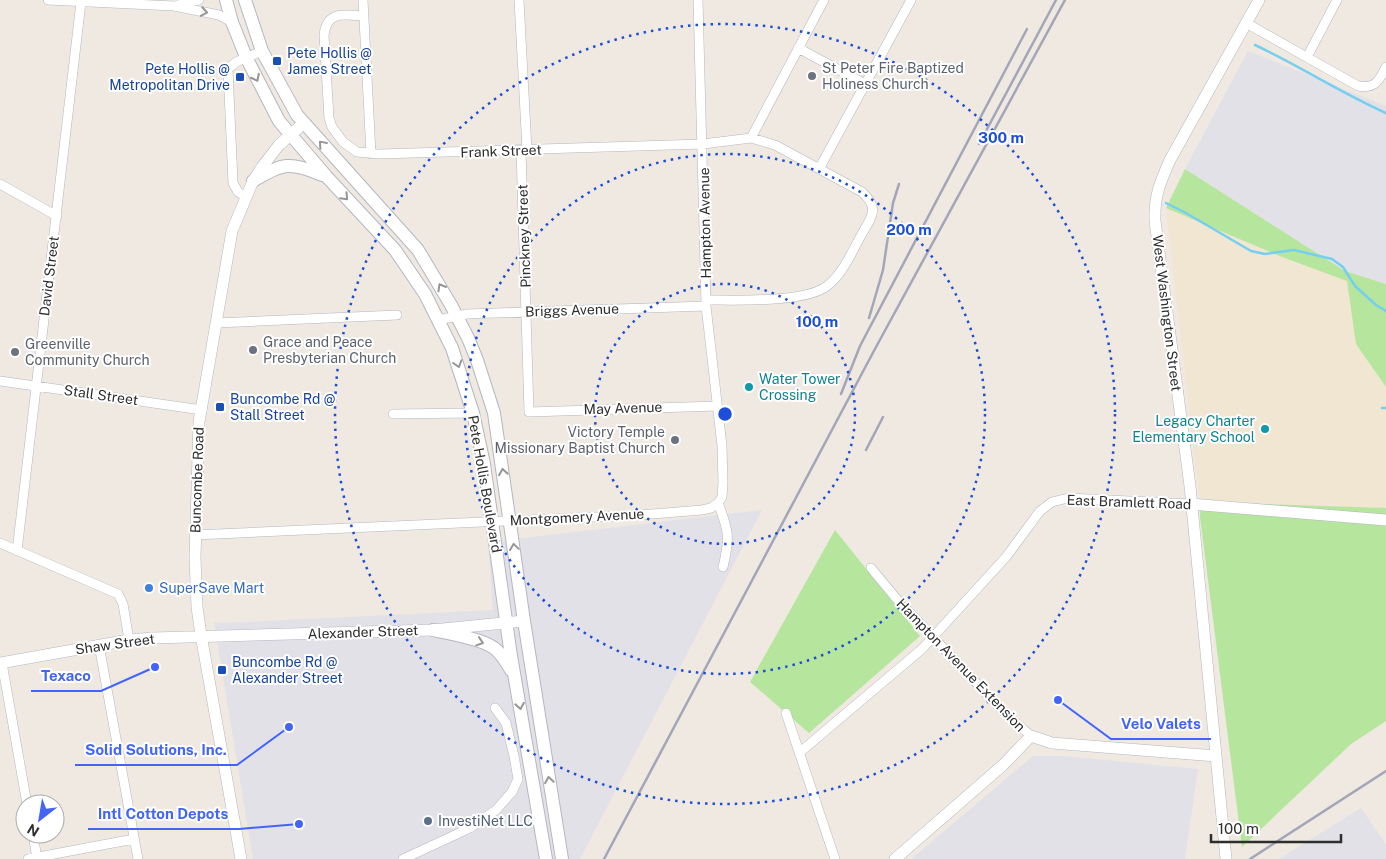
<svg xmlns="http://www.w3.org/2000/svg" width="1386" height="859" font-family="'Public Sans',sans-serif">
<style>
.industrial{fill:#e3e1e8}
.education{fill:#f0e6d1}
.green{fill:#b6e59e}
.lines{fill:none;stroke-linecap:round;stroke-linejoin:round}
.stream{stroke:#75cff0;stroke-width:2.5}
.minor-casing{stroke:#b4b7c1;stroke-width:10}
.tertiary-casing{stroke:#b4b7c1;stroke-width:12}
.secondary-casing{stroke:#b4b7c1;stroke-width:14}
.minor{stroke:#fff;stroke-width:9}
.tertiary{stroke:#fff;stroke-width:11}
.secondary{stroke:#fff;stroke-width:12}
.rail{stroke:#a3a6b8;stroke-width:2.5}
.oneway{stroke:#969696}
.ring{fill:none;stroke:#1d4ed8;stroke-width:2.5;stroke-dasharray:2.5 5}
.transit-dot{fill:#1a4fb4;stroke:#fff;stroke-width:2}
.worship-dot{fill:#6b7280;stroke:#fff;stroke-width:2}
.culture-dot{fill:#0f9aa8;stroke:#fff;stroke-width:2}
.shop-dot{fill:#3f7fe0;stroke:#fff;stroke-width:2}
.service-dot{fill:#5c6f8a;stroke:#fff;stroke-width:2}
.labels{text-anchor:middle;dominant-baseline:central;stroke-width:4;stroke-linejoin:round;paint-order:stroke}
.transit-label{font-size:14px;fill:#164399;stroke:#fff;text-anchor:start}
.worship-label{font-size:14px;fill:#5b616d;stroke:#fff;text-anchor:start}
.street-label{font-size:14px;fill:#2e2e2e;stroke:#fff}
.culture-label{font-size:14px;fill:#0d838f;stroke:#fff;text-anchor:start}
.shop-label{font-size:14px;fill:#366cbe;stroke:#fff;text-anchor:start}
.service-label{font-size:14px;fill:#4e5e75;stroke:#fff;text-anchor:start}
.centre{fill:#1d4ed8;stroke:#fff;stroke-width:2.5}
.ring-label{font-size:15px;text-anchor:middle;font-weight:bold;fill:#1d4ed8;stroke:#fff;stroke-width:4;stroke-linejoin:round;paint-order:stroke}
.leader{fill:none;stroke:#4264fb;stroke-width:2}
.callout-dot{fill:#4264fb;stroke:#fff;stroke-width:2}
.callout-label{font-size:15px;text-anchor:middle;font-weight:bold;fill:#4264fb;stroke:#fff;stroke-width:4;stroke-linejoin:round;paint-order:stroke}
</style>
<rect width="100%" height="100%" fill="#efe9e1"/>
<!-- industrial -->
<path class="industrial" d="M1248 51 1386 106V284L1345 271 1185 169Z
M762 510 580 859H253L214 622 224 623 493 610 488 542Z
M1033 756H1064L1198 769 1185 859H911Z
M1361 808 1386 844V859H1279Z"/>
<!-- education -->
<path class="education" d="M1166 208 1282 257 1347 281 1356 344 1386 387V508L1201 502 1196 471Z"/>
<!-- green -->
<path class="green" d="M1185 169 1345 271 1386 284V387L1356 344 1347 281 1282 257 1166 208Z
M1201 502 1386 508V721L1351 744 1242 847 1200 517Z
M835 530 920 636 809 733 750 682Z"/>
<g class="lines">
<!-- stream -->
<path class="stream" d="M1255 45C1300 66 1341 93 1386 113
M1166 203 1186 213 1251 251 1265 254 1294 250 1332 259 1343 267 1355 286 1376 305 1386 311
M1382 408H1386"/>
<!-- minor casing -->
<g class="minor-casing">
<path id="minor" d="M48 0 174 6 219 15 232 22
M363 0 371 154
M519 0 527 150
M178 5 199 0
M364 16C344 15 327 10 324 35L329 118 332 127 343 142 357 152 380 154 703 144 751 138 775 145 862 192C878 207 874 214 863 232 853 249 844 273 827 286 805 303 736 300 706 300
M1246 23 1358 86C1375 89 1379 81 1386 67
M798 48 865 84
M1307 57 1337 0
M751 138 824 0
M521 151 529 412 717 406
M819 169 911 0
M0 184 57 216
M246 197 238 192 233 183 228 69 236 62 262 51
M438 320 467 314 706 306
M217 323 397 315
M0 381 202 410
M393 414 473 413
M718 503C729 531 730 538 723 567
M195 535 640 515 702 510 711 508 718 503 722 497 723 483 722 446 706 306 698 0
M0 543 118 594 123 604 129 640
M17 551 81 2
M871 568 895 597 1003 711 1031 736
M99 645 138 859
M2 663 27 804
M786 713 835 859
M799 753 922 649 1006 557 1040 511 1052 502 1068 498 1191 504
M33 834 37 859
M28 859 134 839
M403 859 470 828 496 810 512 792 518 779 514 756 506 723 495 708"/>
</g>
<!-- tertiary casing -->
<g class="tertiary-casing">
<path id="tertiary" d="M1191 504 1386 520
M0 663 129 640 153 638 433 630 524 621
M241 859 201 635 197 607 195 558 199 422 232 231 253 181 262 167 279 145 304 123
M895 859 1003 765 1031 736 1052 743 1216 756
M1226 859 1190 486 1155 221C1154 196 1160 183 1170 160L1259 0"/>
</g>
<!-- secondary casing -->
<g class="secondary-casing">
<path id="secondary" d="M226 0 232 22 246 57 279 121 326 176 395 250 425 294 452 348 473 413 484 464 511 656 546 859
M245 0 262 51 297 115 418 250 451 305 468 338 477 360 494 413 524 621 562 859
M253 181C284 162 289 162 322 175
M433 630C448 633 483 639 494 648 501 653 507 663 511 670"/>
</g>
<!-- minor -->
<use href="#minor" class="minor"/>
<!-- tertiary -->
<use href="#tertiary" class="tertiary"/>
<!-- secondary -->
<use href="#secondary" class="secondary"/>
<!-- rail -->
<path class="rail" d="M979 144 1056 0
M869 318 883 270 893 203 899 184
M841 394 860 346 1027 29
M866 450 883 417
M604 859 876 347 1065 0
M1250 859 1386 771"/>
</g>
<!-- one-way arrows -->
<defs><path id="oneway-chevron" d="M-2-3.5L2.5 0L-2 3.5" fill="none" stroke-width="1.6" stroke-linecap="round" stroke-linejoin="round" transform="scale(1.25)"/></defs>
<g class="oneway">
<use href="#oneway-chevron" transform="translate(204 12) rotate(10)"/>
<use href="#oneway-chevron" transform="translate(256 78) rotate(63)"/>
<use href="#oneway-chevron" transform="translate(322 144) rotate(-131)"/>
<use href="#oneway-chevron" transform="translate(345 197) rotate(47)"/>
<use href="#oneway-chevron" transform="translate(441 287) rotate(-120)"/>
<use href="#oneway-chevron" transform="translate(458 364) rotate(72)"/>
<use href="#oneway-chevron" transform="translate(503 472) rotate(-99)"/>
<use href="#oneway-chevron" transform="translate(514 547) rotate(-98)"/>
<use href="#oneway-chevron" transform="translate(480 642) rotate(18)"/>
<use href="#oneway-chevron" transform="translate(520 706) rotate(80)"/>
<use href="#oneway-chevron" transform="translate(549 780) rotate(-99)"/>
</g>
<!-- distance rings -->
<g class="ring">
<circle cx="725" cy="414" r="130"/>
<circle cx="725" cy="414" r="260"/>
<circle cx="725" cy="414" r="390"/>
</g>
<!-- markers -->
<g class="transit-dot">
<rect x="272" y="56" width="10" height="10" rx="2.5"/>
<rect x="235" y="72" width="10" height="10" rx="2.5"/>
<rect x="215" y="402" width="10" height="10" rx="2.5"/>
<rect x="217" y="665" width="10" height="10" rx="2.5"/>
</g>
<g class="worship-dot">
<circle cx="812" cy="76" r="5"/>
<circle cx="253" cy="350" r="5"/>
<circle cx="15" cy="352" r="5"/>
<circle cx="675" cy="440" r="5"/>
</g>
<g class="culture-dot">
<circle cx="749" cy="387" r="5"/>
<circle cx="1265" cy="429" r="5"/>
</g>
<circle class="shop-dot" cx="149" cy="588" r="5"/>
<circle class="service-dot" cx="428" cy="821" r="5"/>
<g class="labels">
<!-- transit labels -->
<g class="transit-label">
<text x="287" y="53">Pete Hollis @<tspan x="287" dy="16">James Street</tspan></text>
<text x="230" y="69" text-anchor="end">Pete Hollis @<tspan x="230" dy="16">Metropolitan Drive</tspan></text>
<text x="230" y="399">Buncombe Rd @<tspan x="230" dy="16">Stall Street</tspan></text>
<text x="232" y="662">Buncombe Rd @<tspan x="232" dy="16">Alexander Street</tspan></text>
</g>
<!-- worship labels -->
<g class="worship-label">
<text x="822" y="68">St Peter Fire Baptized<tspan x="822" dy="16">Holiness Church</tspan></text>
<text x="263" y="342">Grace and Peace<tspan x="263" dy="16">Presbyterian Church</tspan></text>
<text x="25" y="344">Greenville<tspan x="25" dy="16">Community Church</tspan></text>
<text x="665" y="432" text-anchor="end">Victory Temple<tspan x="665" dy="16">Missionary Baptist Church</tspan></text>
</g>
<!-- street labels -->
<g class="street-label">
<text transform="translate(501 151) rotate(-2)">Frank Street</text>
<text transform="translate(705 223) rotate(-91)">Hampton Avenue</text>
<text transform="translate(524 236) rotate(-92)">Pinckney Street</text>
<text transform="translate(49 276) rotate(-83)">David Street</text>
<text transform="translate(572 310) rotate(-2)">Briggs Avenue</text>
<text transform="translate(1167 313) rotate(83)">West Washington Street</text>
<text transform="translate(101 395) rotate(8)">Stall Street</text>
<text transform="translate(623 408) rotate(-2)">May Avenue</text>
<text transform="translate(197 480) rotate(-88)">Buncombe Road</text>
<text transform="translate(485 484) rotate(80)">Pete Hollis Boulevard</text>
<text transform="translate(1129 502) rotate(2)">East Bramlett Road</text>
<text transform="translate(577 517) rotate(-3)">Montgomery Avenue</text>
<text transform="translate(363 632) rotate(-2)">Alexander Street</text>
<text transform="translate(115 644) rotate(-8)">Shaw Street</text>
<text transform="translate(961 665) rotate(46)">Hampton Avenue Extension</text>
</g>
<!-- culture labels -->
<g class="culture-label">
<text x="759" y="379">Water Tower<tspan x="759" dy="16">Crossing</tspan></text>
<text x="1255" y="421" text-anchor="end">Legacy Charter<tspan x="1255" dy="16">Elementary School</tspan></text>
</g>
<!-- shop labels -->
<g class="shop-label">
<text x="159" y="588">SuperSave Mart</text>
</g>
<!-- service labels -->
<g class="service-label">
<text x="438" y="821">InvestiNet LLC</text>
</g>
</g>
<circle cx="725" cy="414" r="8" class="centre"/>
<g class="ring-label">
<text x="1001" y="143">300 m</text>
<text x="909" y="235">200 m</text>
<text x="817" y="327">100 m</text>
</g>
<!-- callouts -->
<path class="leader" d="M155 667L101 691H31M1058 700L1111 739H1211M289 727L237 765H75M299 824L239 829H88"/>
<g class="callout-dot">
<circle cx="155" cy="667" r="5"/>
<circle cx="1058" cy="700" r="5"/>
<circle cx="289" cy="727" r="5"/>
<circle cx="299" cy="824" r="5"/>
</g>
<g class="callout-label">
<text x="66" y="681">Texaco</text>
<text x="1161" y="729">Velo Valets</text>
<text x="156" y="755">Solid Solutions, Inc.</text>
<text x="163" y="819">Intl Cotton Depots</text>
</g>
<!-- north arrow -->
<g transform="translate(40 819) rotate(211)"><circle r="24" fill="#ffffff" stroke="#ababab"/>
<path d="M0-4L9 19L0 12L-9 19Z" fill="#4264fb"/>
<text y="-8" font-size="14" font-weight="bold" text-anchor="middle" fill="#2e2e2e">N</text>
</g>
<!-- scale -->
<path d="M1211 834v8h130v-8" fill="none" stroke="#2e2e2e" stroke-width="2.5"/>
<text x="1218" y="834" font-size="15" fill="#2e2e2e" stroke="#ffffff" stroke-width="4" paint-order="stroke">100 m</text>
</svg>
